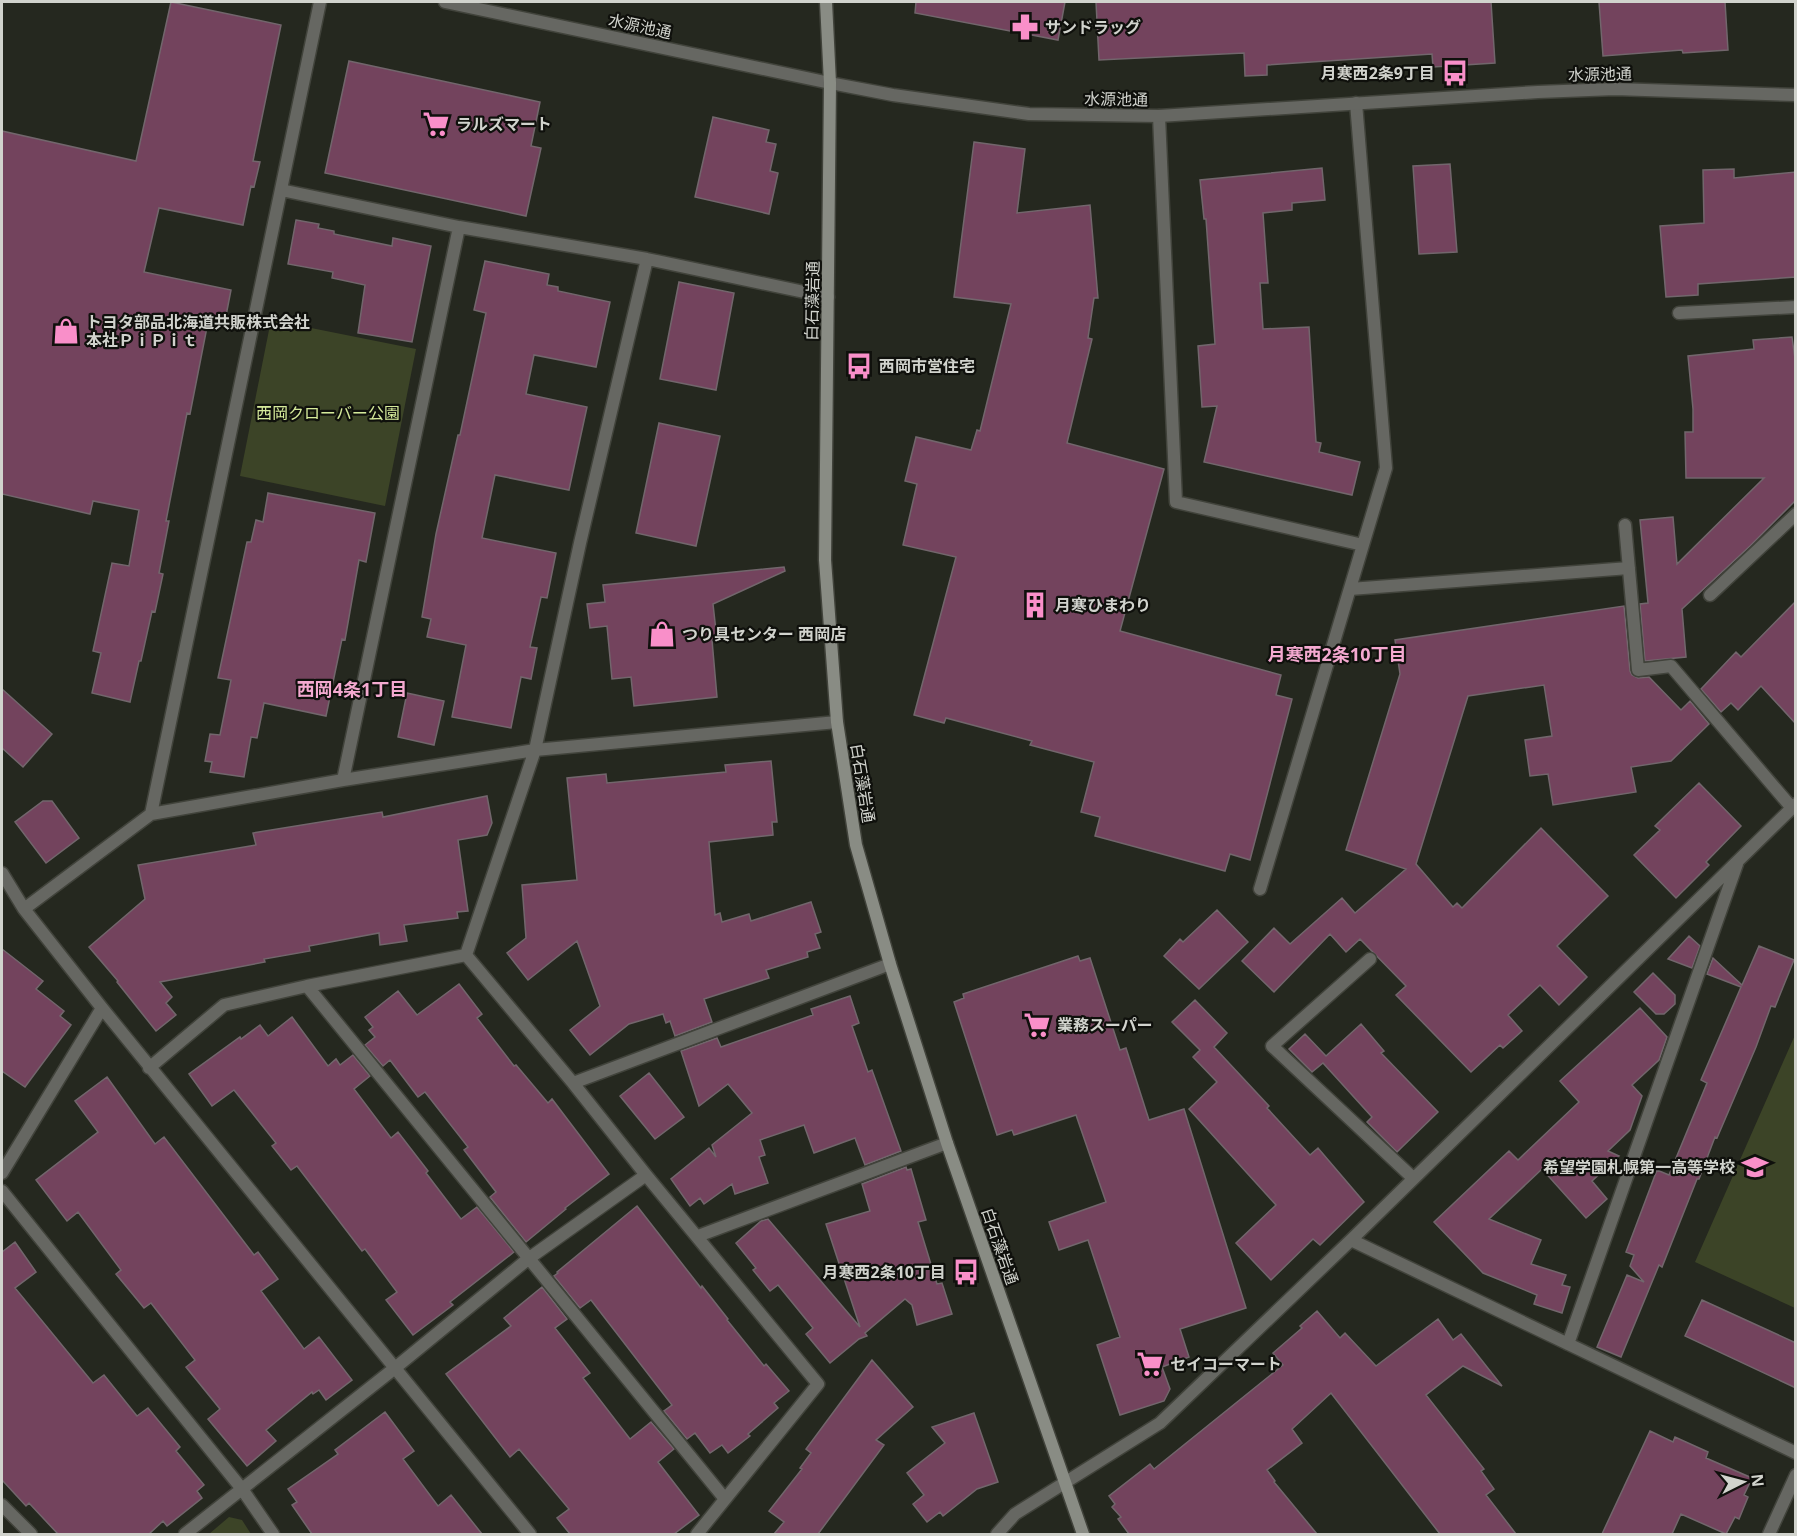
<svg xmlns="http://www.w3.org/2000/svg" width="1797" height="1536" font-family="'Noto Sans','Noto Sans JP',sans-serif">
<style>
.green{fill:#3c4427}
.building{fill:#73435d;stroke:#72666c;stroke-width:1.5}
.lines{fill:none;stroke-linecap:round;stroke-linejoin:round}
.service-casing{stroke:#41433b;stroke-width:15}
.minor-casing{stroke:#41433b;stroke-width:15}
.tertiary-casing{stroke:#41433b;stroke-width:15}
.secondary-casing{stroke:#41433b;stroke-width:15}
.service{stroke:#666762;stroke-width:12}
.minor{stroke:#666762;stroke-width:12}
.tertiary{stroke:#666762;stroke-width:12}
.secondary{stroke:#898c84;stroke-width:12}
.labels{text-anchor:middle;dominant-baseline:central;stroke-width:4.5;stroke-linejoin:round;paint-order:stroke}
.street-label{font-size:16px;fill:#d1d3cd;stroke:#0f100c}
.poi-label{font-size:16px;font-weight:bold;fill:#d1d3cd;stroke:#0f100c;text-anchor:start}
.park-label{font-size:16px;fill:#d5ea9a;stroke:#0f100c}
.neighbourhood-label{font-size:18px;font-weight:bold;fill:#f4a9d0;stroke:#0f100c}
</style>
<rect width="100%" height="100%" fill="#25281f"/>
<!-- green -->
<path class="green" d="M271 320 416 349 385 506 240 476Z
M1795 1035V1308L1695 1262Z
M229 1517 242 1520 251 1534H209Z"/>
<!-- building -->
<path class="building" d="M171 2 281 25 253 161 260 162 254 187 251 186 243 225 159 208 144 272 231 290 224 326 208 322 190 414 187 413 166 521H169L159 573 163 574 155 612 152 611 141 661H139L130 702 92 693 101 653 93 651 112 563 129 566 139 510 93 501 90 514 2 494V131L136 161Z
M916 2H1065L1058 40 915 13Z
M1096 2H1491L1495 63 1433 67 1432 54 1267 65V75L1245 76 1244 53 1099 60Z
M1599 2H1725L1728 50 1683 53 1682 50 1603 56Z
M349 61 540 102 531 146 541 148 526 216 325 173Z
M713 117 769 130 766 142 776 144 770 171 778 173 769 214 695 197Z
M974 142 1025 149 1017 213 1090 205 1098 298H1094L1088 338 1092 339 1067 443 1164 469 1120 631 1281 675 1276 695 1292 699 1250 860 1230 854 1225 871 1095 836 1100 817 1081 812 1094 762 1030 745 1032 741 946 718 944 723 914 715 956 557 903 545 917 484 905 481 916 437 971 450 977 430 980 431 1011 304 954 297Z
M1450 164 1457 252 1419 254 1413 166Z
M1322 168 1325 200 1292 203V210L1263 213 1268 283H1260L1263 329 1309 327 1316 442 1321 443 1319 452 1360 462 1352 495 1204 462 1217 406 1202 407 1198 346 1215 344 1206 219H1204L1200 180Z
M1734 169V178L1796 172V277L1698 284V295L1666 297 1660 226 1704 223 1703 170Z
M296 220 319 224 318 228 334 231V234L392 246 393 238 431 246 412 342 358 333 365 285 332 278 333 272 288 264Z
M485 261 549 274 547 285 558 287V291L610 302 596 367 534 355 526 394 587 407 569 490 495 475 482 538 556 553 547 598 541 597 530 647 537 648 531 679 521 677 511 728 452 717 466 645 427 637 431 619 422 617 436 534 458 435H460L486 313 474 310Z
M679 282 734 293 716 390 660 379Z
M1792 337 1796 366V500L1750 546 1682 609 1686 657 1645 661 1640 604 1648 603 1640 520 1673 517 1677 564 1764 478H1686L1685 432H1693V409L1688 356 1754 349 1753 340Z
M659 423 720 436 696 546 636 533Z
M268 493 375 513 366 562 359 560 345 640 342 639 326 716 264 703 257 738 251 737 244 777 210 772 212 762 205 761 210 734 220 735 231 680 218 678 247 542H251L256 520 263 522Z
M784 567 785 571 713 604 717 640H712L717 697 634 706 631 677 612 679 607 626 590 628 587 604 605 602 603 585Z
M1796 601V724L1761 686 1738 710 1731 703 1721 712 1701 689 1736 652 1741 657Z
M1624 606 1630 671 1632 675 1638 678 1649 677 1681 710 1690 701 1709 724 1671 761 1631 767 1636 792 1553 805 1548 774 1530 776 1525 740 1552 736 1544 685 1468 696 1416 864 1453 907 1457 903 1462 908 1541 828 1608 896 1557 946 1587 977 1559 1005 1540 985 1508 1015 1522 1031 1503 1048 1500 1045 1471 1072 1396 995 1406 986 1360 939 1346 952 1330 934 1274 992 1242 961 1274 928 1290 944 1342 898 1355 913 1406 869 1346 850 1400 674 1395 640Z
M2 689 52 734 23 767 2 748Z
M407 693 444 701 434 745 398 737Z
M771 761 777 822H772L773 835 709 842 715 915 720 913 722 922 749 914 751 921 811 902 821 932 815 934 820 948 807 952 808 957 766 970 769 978 704 999 712 1022 675 1036 670 1021 666 1023 663 1014 629 1024 590 1055 570 1030 600 1006 577 941 528 980 507 953 526 938 522 885 577 880 567 778 606 774 607 783 726 772 725 765Z
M1699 783 1741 826 1706 862 1709 865 1676 898 1634 855 1660 830 1655 826Z
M487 796 492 823 487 835 458 840 468 911 457 912 458 918 404 925 407 941 380 945 379 933 309 946 310 951 264 959 265 962 160 982 172 997 166 1003 176 1015 156 1031 117 982 118 981 89 947 145 899 138 865 256 845 253 833 382 812 383 817Z
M43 801H52L79 838 46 863 15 822Z
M1217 910 1248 942 1199 989 1164 956 1180 939 1183 942Z
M1689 936 1700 946 1692 968 1668 959Z
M1759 946 1794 960 1775 1007 1771 1006 1756 1047 1717 1138 1715 1137 1699 1179H1697L1662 1267 1659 1265 1621 1357 1597 1347 1627 1275 1644 1282 1630 1266 1634 1255 1626 1252 1657 1170 1669 1175 1707 1083 1701 1080 1741 987 1707 974 1713 958 1742 985Z
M2 949 43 981 36 989 64 1011 60 1016 71 1025 25 1087 2 1071Z
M1078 956 1080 961 1090 958 1120 1050 1126 1048 1149 1120 1184 1109 1246 1308 1180 1329 1189 1357 1162 1367 1170 1389 1164 1401 1120 1415 1097 1345 1120 1337 1088 1240 1059 1250 1049 1222 1106 1202 1076 1115 1014 1135 1012 1130 997 1135 954 1002 964 998 963 994Z
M1653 973 1675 995V1004L1664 1014H1656L1634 992Z
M459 984 482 1014 477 1018 514 1066 516 1065 548 1103 552 1099 609 1174 565 1208 566 1209 526 1242 490 1197 496 1192 464 1150 468 1147 425 1092 418 1097 390 1060 383 1066 365 1045 375 1037 369 1030 373 1027 365 1017 398 991 417 1015Z
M850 996 859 1023 852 1026 868 1072 872 1070 901 1151 865 1165 855 1138 814 1153 804 1125 760 1140 765 1155 759 1157 768 1183 735 1194 732 1184 704 1204 700 1198 690 1206 671 1179 709 1148 716 1157 712 1145 752 1113 728 1084 699 1106 681 1051 717 1038 721 1047 813 1015 811 1009Z
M1195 1000 1227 1033 1214 1047 1269 1106 1267 1108 1310 1155 1318 1148 1364 1202 1320 1245 1313 1239 1271 1280 1236 1243 1276 1205 1189 1109 1217 1082 1193 1057 1200 1050 1172 1022Z
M1640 1008 1667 1037 1659 1060 1632 1085 1642 1096 1630 1130 1608 1151 1619 1156 1592 1181 1607 1199 1586 1218 1542 1169 1489 1219 1541 1240 1531 1264 1566 1275 1562 1285 1570 1287 1562 1313 1534 1304 1537 1295 1483 1273 1434 1222 1509 1151 1518 1160 1579 1102 1560 1081Z
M292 1017 328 1066 336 1059 340 1065 353 1055 370 1076 354 1089 391 1138 398 1132 428 1171 426 1173 461 1219 477 1207 514 1252 450 1302 453 1305 413 1335 386 1300 397 1292 365 1249 362 1251 297 1166 291 1170 272 1146 276 1143 234 1090 212 1106 189 1074 240 1037 241 1039 260 1025 268 1036Z
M1361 1024 1384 1051 1381 1053 1438 1112 1397 1152 1367 1122 1372 1117 1323 1063 1312 1072 1289 1049 1305 1034 1326 1056Z
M649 1073 684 1117 655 1139 620 1096Z
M107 1077 155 1144 164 1137 254 1255 258 1252 278 1279 261 1291 304 1349 319 1337 352 1380 326 1400 319 1390 313 1394 312 1392 266 1430 276 1441 247 1466 208 1419 220 1409 186 1367 195 1360 151 1303 144 1308 116 1274 121 1270 78 1212 67 1221 36 1180 98 1132 75 1101Z
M906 1167 907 1170 911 1169 926 1220 918 1222 937 1284 942 1283 952 1314 917 1325 912 1305 905 1299 865 1333 867 1336 859 1339 830 1363 806 1334 813 1328 778 1285 770 1291 753 1270 756 1268 736 1243 761 1221 768 1219 860 1327 826 1224 870 1211 862 1184Z
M637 1206 701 1288 702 1286 728 1319 727 1320 764 1366 766 1364 789 1391 774 1403 778 1408 748 1434 750 1436 728 1453 722 1445 710 1453 695 1433 687 1439 664 1411 672 1405 591 1300 580 1308 554 1276 558 1273 557 1272Z
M15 1242 36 1272 15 1288 93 1383 104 1375 137 1416 148 1408 180 1447 176 1451 204 1485 197 1491 202 1498 167 1526 163 1521 149 1534H58L29 1503 26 1506 2 1480V1252Z
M542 1287 567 1319 555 1328 590 1373 583 1378 630 1439 651 1422 674 1449 658 1462 699 1515 674 1534H570L557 1518 569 1509 519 1449 510 1457 446 1374 511 1326 504 1318Z
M1702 1300 1796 1343V1388L1685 1336Z
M1317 1311 1340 1338 1345 1333 1376 1366 1438 1319 1453 1340 1461 1334 1502 1386 1463 1366 1426 1395 1484 1469 1481 1471 1494 1489 1486 1495 1516 1534H1440L1331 1393 1292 1429 1302 1443 1267 1470 1275 1481 1274 1482 1317 1534H1129L1118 1519 1121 1517 1112 1507 1115 1504 1109 1496 1150 1464 1154 1469 1283 1365 1273 1353 1302 1328 1300 1326Z
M872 1360 913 1407 876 1440 884 1445 818 1534H774L784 1522 769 1511 802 1469 800 1468 811 1453 806 1449Z
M385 1412 414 1451 403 1459 438 1506 451 1495 482 1534H312L292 1505 297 1502 288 1489 338 1454 335 1450Z
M974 1413 998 1482 977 1489 943 1516 940 1512 927 1522 913 1504 924 1495 907 1473 945 1443 932 1427Z
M1650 1431 1673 1442 1675 1437 1708 1452 1706 1458 1752 1478 1744 1495 1748 1497 1739 1519 1735 1517 1726 1534 1681 1514 1672 1534H1602Z"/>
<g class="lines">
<!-- service casing -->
<g class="service-casing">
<path id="service" d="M1159 116 1176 502 1363 545
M1679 313 1796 307
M1625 525 1638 670 1671 666 1792 808
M1350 589 1629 568
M1260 889 1386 468 1356 103"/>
</g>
<!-- minor casing -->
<g class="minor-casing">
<path id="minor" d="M281 190 459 227 647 259 828 297
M647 259 580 543 535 750 466 955 573 1083 646 1175 818 1384 697 1534
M1710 595 1796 514
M343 780 459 227
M151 814 320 2
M2 873 24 909 102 1008 530 1534
M24 909 151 814 343 780 535 750 837 722
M1370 959 1272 1046 1413 1178
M307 986 725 1499
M149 1068 224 1005 307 986 466 955
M573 1083 890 964
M2 1173 102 1008
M2 1191 242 1489 273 1534
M698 1236 947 1143
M1351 1240 1796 1453
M1568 1344 1737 864
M2 1505 31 1534
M185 1534 395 1368 528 1259 646 1175
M997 1534 1015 1514 1160 1423 1351 1240 1796 804
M1769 1534 1796 1475"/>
</g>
<!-- tertiary casing -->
<g class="tertiary-casing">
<path id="tertiary" d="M445 2 830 83 893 95 1029 114 1159 116 1538 92 1615 89 1796 95"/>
</g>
<!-- secondary casing -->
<g class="secondary-casing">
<path id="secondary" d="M826 2 830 83 825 560 837 722 856 845 890 964 947 1143 1083 1534"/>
</g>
<!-- service -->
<use href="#service" class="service"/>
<!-- minor -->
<use href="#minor" class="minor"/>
<!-- tertiary -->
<use href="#tertiary" class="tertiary"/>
<!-- secondary -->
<use href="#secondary" class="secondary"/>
</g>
<!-- icons -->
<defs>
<g id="pharmacy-bare" transform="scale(2.07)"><path d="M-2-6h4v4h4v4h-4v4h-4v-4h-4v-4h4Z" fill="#f98fc9" stroke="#0f100c" stroke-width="2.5" paint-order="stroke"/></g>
<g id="bus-bare" transform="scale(2.07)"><path d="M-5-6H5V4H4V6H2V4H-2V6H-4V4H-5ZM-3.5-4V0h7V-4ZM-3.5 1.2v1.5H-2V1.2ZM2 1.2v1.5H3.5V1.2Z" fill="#f98fc9" stroke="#0f100c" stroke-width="2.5" paint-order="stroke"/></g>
<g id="supermarket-bare" transform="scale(2.07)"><path d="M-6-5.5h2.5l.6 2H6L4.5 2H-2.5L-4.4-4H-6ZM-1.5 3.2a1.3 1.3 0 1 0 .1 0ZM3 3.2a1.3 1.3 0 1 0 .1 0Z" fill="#f98fc9" stroke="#0f100c" stroke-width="2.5" paint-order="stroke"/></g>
<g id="shop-bare" transform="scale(2.07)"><path d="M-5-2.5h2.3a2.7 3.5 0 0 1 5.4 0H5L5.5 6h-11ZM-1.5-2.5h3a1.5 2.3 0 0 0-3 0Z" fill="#f98fc9" stroke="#0f100c" stroke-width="2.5" paint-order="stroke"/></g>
<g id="building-bare" transform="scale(2.07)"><path d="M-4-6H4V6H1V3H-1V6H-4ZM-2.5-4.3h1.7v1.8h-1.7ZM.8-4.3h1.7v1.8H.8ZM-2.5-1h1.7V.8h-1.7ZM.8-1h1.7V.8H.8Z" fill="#f98fc9" stroke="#0f100c" stroke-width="2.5" paint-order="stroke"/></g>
<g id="school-bare" transform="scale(2.07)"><path d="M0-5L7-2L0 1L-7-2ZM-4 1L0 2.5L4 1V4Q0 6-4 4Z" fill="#f98fc9" stroke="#0f100c" stroke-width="2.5" paint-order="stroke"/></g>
</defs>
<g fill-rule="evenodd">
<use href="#pharmacy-bare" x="1025" y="27"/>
<use href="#bus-bare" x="1455" y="73"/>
<use href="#supermarket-bare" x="436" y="124"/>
<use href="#shop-bare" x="66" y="331"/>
<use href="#bus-bare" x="859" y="366"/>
<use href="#building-bare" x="1035" y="605"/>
<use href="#shop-bare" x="662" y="634"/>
<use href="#supermarket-bare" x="1037" y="1025"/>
<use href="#school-bare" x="1755" y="1167"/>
<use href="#bus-bare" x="966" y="1272"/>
<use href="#supermarket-bare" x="1150" y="1364"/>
</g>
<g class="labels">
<!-- street labels -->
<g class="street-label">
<text transform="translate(640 26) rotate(12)">水源池通</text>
<text transform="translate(1600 74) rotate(-1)">水源池通</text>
<text transform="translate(1116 99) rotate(1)">水源池通</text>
<text transform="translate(812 301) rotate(-89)">白石藻岩通</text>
<text transform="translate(863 783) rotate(81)">白石藻岩通</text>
<text transform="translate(1000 1246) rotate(71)">白石藻岩通</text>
</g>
<!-- poi labels -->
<g class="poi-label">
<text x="1045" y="27">サンドラッグ</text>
<text x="1435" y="73" text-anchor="end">月寒西2条9丁目</text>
<text x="456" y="124">ラルズマート</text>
<text x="86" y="322">トヨタ部品北海道共販株式会社<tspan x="86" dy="18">本社ＰｉＰｉｔ</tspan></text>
<text x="879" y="366">西岡市営住宅</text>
<text x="1055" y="605">月寒ひまわり</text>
<text x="682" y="634">つり具センター 西岡店</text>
<text x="1057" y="1025">業務スーパー</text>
<text x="1735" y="1167" text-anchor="end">希望学園札幌第一高等学校</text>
<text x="946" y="1272" text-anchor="end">月寒西2条10丁目</text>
<text x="1170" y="1364">セイコーマート</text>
</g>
<!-- park labels -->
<g class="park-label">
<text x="328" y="413">西岡クローバー公園</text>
</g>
<!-- neighbourhood labels -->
<g class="neighbourhood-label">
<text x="1337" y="654">月寒西2条10丁目</text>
<text x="352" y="689">西岡4条1丁目</text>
</g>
</g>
<!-- border -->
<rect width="1797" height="1536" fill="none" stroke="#d1d3cd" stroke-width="6"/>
<!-- north arrow -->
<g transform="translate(1743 1482) rotate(84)" stroke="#0f100c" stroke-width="4.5" paint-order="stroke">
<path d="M0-4.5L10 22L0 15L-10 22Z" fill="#d1d3cd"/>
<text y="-9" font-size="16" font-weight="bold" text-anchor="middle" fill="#d1d3cd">N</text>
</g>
</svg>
